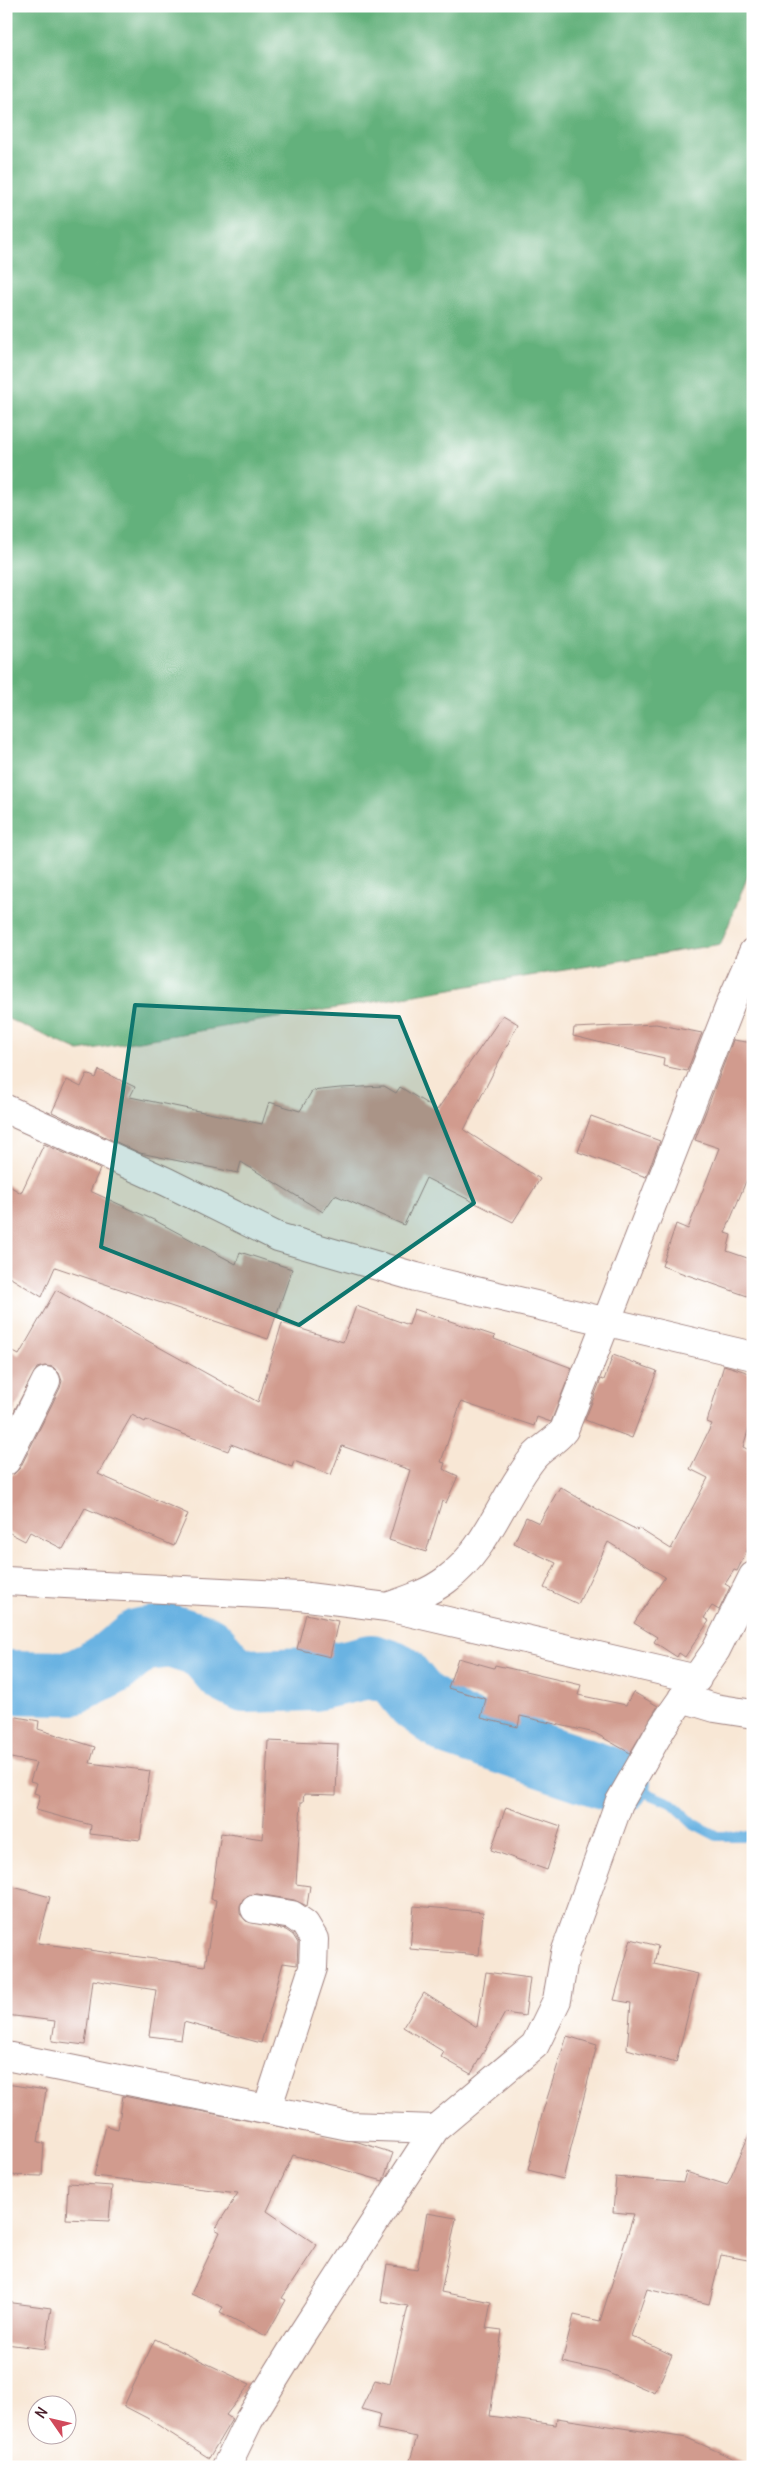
<svg xmlns="http://www.w3.org/2000/svg" width="759" height="2473" font-family="Delius,sans-serif">
<style>
.forest{fill:#63b17c;stroke:#566854}
.lines{fill:none;stroke-linecap:round;stroke-linejoin:round}
.stream{stroke:#6bb3e2;stroke-width:10}
.river{stroke:#6bb3e2;stroke-width:64}
.building{fill:#d19b8e}
.minor-casing{stroke:#a18380;stroke-width:30}
.minor{stroke:#fff;stroke-width:28}
.marked{fill:#0f766e;fill-opacity:0.2;stroke:#0f766e;stroke-width:4;stroke-linejoin:round}
</style>
<rect width="100%" height="100%" fill="#fff"/>
<filter id="ink" filterUnits="userSpaceOnUse"><feTurbulence type="fractalNoise" baseFrequency=".02" numOctaves="2"/><feDisplacementMap in="SourceGraphic" scale="10" xChannelSelector="R" yChannelSelector="G"/><feConvolveMatrix kernelMatrix="1 2 1 2 8 2 1 2 1" color-interpolation-filters="sRGB"/></filter>
<filter id="wash" filterUnits="userSpaceOnUse"><feTurbulence type="fractalNoise" baseFrequency=".0096" numOctaves="4" result="noise"/><feDisplacementMap in="SourceGraphic" scale="20" xChannelSelector="R" yChannelSelector="G"/><feGaussianBlur stdDeviation="1.12" result="paint"/><feColorMatrix in="noise" values="0 0 0 0 0 0 0 0 0 0 0 0 0 0 0 0 0 1.4 0 .05"/><feComposite in="paint" operator="in"/></filter>
<g filter="url(#wash)">
<rect width="100%" height="100%" fill="#f8e7d5"/>
<!-- forest -->
<path class="forest" d="M6 6H753V863L721 944 79 1051 6 1018Z"/>
<g class="lines">
<!-- stream -->
<path class="stream" d="M639 1790 673 1804 694 1824 717 1836H753"/>
<!-- river -->
<path class="river" d="M6 1682 73 1683 111 1664 140 1640 170 1636 205 1647 227 1672 245 1681 314 1679 372 1666 396 1674 417 1700 454 1726 619 1782"/>
</g>
<g id="blocks">
<!-- building -->
<path class="building" d="M503 1015 518 1024 464 1130 540 1179 513 1222 426 1178 404 1225 335 1195 323 1212 241 1162 238 1173 140 1153 52 1112 67 1080 81 1087 87 1074 96 1078 99 1070 135 1087 130 1097 262 1124 269 1102 300 1111 312 1091 340 1088 384 1086 396 1093 400 1087 437 1110Z
M656 1024 702 1033 687 1071 663 1066 664 1058 573 1036 574 1028Z
M733 1040 753 1043V1164L725 1233 731 1235 727 1251 753 1260V1298L662 1266 676 1224 688 1229 719 1148 695 1140Z
M591 1116 660 1141 646 1177 578 1152Z
M44 1144 100 1169 90 1191 156 1221 236 1264 240 1252 292 1269 268 1339 55 1267 42 1297 6 1275V1184L21 1193Z
M56 1290 258 1402 282 1323 343 1342 356 1306 409 1325 414 1309 495 1336 494 1339 572 1368 551 1422 537 1417 534 1426 461 1402 441 1462 445 1463 443 1469 458 1476 446 1503 442 1501 426 1552 389 1540 410 1470 342 1446 331 1475 294 1461 292 1467 231 1444 228 1451 146 1420 145 1422 132 1415 98 1474 188 1514 174 1546 85 1508 63 1549 30 1532 25 1541 6 1531V1477L14 1474 20 1468 60 1388 62 1381 59 1373 53 1367 45 1366 37 1368 6 1426V1348L19 1355Z
M613 1355 657 1371 632 1438 585 1420 601 1379 604 1380Z
M724 1365 753 1374V1414L743 1447 753 1452V1538L737 1571 734 1570 725 1584 730 1587 719 1610 712 1606 704 1618 709 1621 685 1657 679 1653 677 1657 654 1642 657 1637 634 1623 665 1577 608 1542 578 1604 544 1588 556 1563 514 1543 526 1517 539 1523 560 1487 597 1509 637 1530 638 1528 671 1549 708 1478 690 1469 712 1424 707 1422Z
M306 1614 338 1621 330 1657 297 1649Z
M458 1658 494 1668 495 1665 581 1685 578 1695 626 1705 633 1692 658 1706 630 1753 595 1733 520 1716 518 1727 481 1718 486 1699 448 1688Z
M6 1715 39 1721 38 1729 95 1747 90 1763 150 1771 140 1840 90 1834 91 1825 36 1810 40 1795 34 1793 37 1783 30 1781 36 1763 6 1757Z
M268 1741 338 1744 336 1795 304 1794 303 1802H301L296 1884 310 1886 307 1906 294 1900 257 1894 249 1895 243 1899 240 1906V1914L246 1921 286 1930 293 1935 298 1943 297 1965 283 1963 261 2043 184 2022 181 2040 149 2036 156 1990 93 1980 85 2045 52 2041 55 2021 6 2015V1885L50 1897 38 1943 205 1966 216 1900 211 1899 221 1833 263 1839Z
M506 1807 561 1826 547 1870 491 1850Z
M414 1906 483 1912 479 1955 410 1949Z
M631 1939 658 1946 654 1964 698 1974 676 2063 627 2049 631 2003 614 2000Z
M486 1972 530 1978 525 2016 505 2013 471 2074 441 2057 444 2052 403 2027 424 1993 477 2027Z
M567 2036 597 2045 563 2179 528 2170 543 2111Z
M6 2084 46 2090 38 2142 44 2143 42 2176 6 2175Z
M123 2096 358 2142 393 2153 383 2181 293 2155 267 2211 317 2245 282 2298 286 2300 266 2336 220 2312 223 2307 191 2294 220 2232 215 2229 238 2193 94 2176 106 2126 118 2129Z
M753 2126V2261L721 2255 709 2304 647 2289 631 2336 672 2355 655 2393 606 2372 562 2362 574 2315 600 2321 634 2214 613 2212 616 2177 683 2183 686 2172 727 2185Z
M68 2183 112 2186 109 2221 66 2219Z
M427 2213 456 2218 441 2292 491 2302 486 2328 502 2330 490 2416 556 2425 557 2418 687 2438 753 2467H408L417 2437 377 2429 380 2414 361 2409 375 2380 390 2384 408 2306 381 2301 387 2265 417 2270Z
M6 2302 51 2308 45 2349 6 2344Z
M155 2339 250 2384 226 2415 232 2419 209 2458 147 2418 124 2406Z"/>
</g>
</g>
<g filter="url(#ink)">
<use href="#blocks" fill-opacity="0" stroke="#a18380" stroke-width="1"/>
<g class="lines">
<!-- minor casing -->
<g class="minor-casing">
<path id="minor" d="M6 1109 167 1182 278 1237 416 1277 753 1356
M6 1461 46 1381
M6 1581 300 1596 387 1607 697 1679
M387 1607C407 1600 429 1593 446 1580 487 1550 502 1497 533 1458 542 1447 555 1442 564 1430L732 1000 753 952
M682 1698 715 1708 753 1714
M255 1909 292 1915 305 1924 314 1939 313 1968 267 2109
M6 2056 349 2126 435 2129
M226 2467 249 2420 299 2339 435 2129 535 2045 557 2000 565 1953 619 1803 663 1726 716 1650 753 1576"/>
</g>
<!-- minor -->
<use href="#minor" class="minor"/>
</g>
</g>
<!-- marked area -->
<path class="marked" d="M135 1005 399 1017 474 1203 299 1325 101 1247Z"/>
<!-- margin -->
<rect width="759" height="2473" fill="none" stroke="#fff" stroke-width="25"/>
<!-- north arrow -->
<g transform="translate(52 2420) rotate(304)"><circle r="24" fill="#ffffff" stroke="#b7a5aa"/>
<path d="M0-4L9 19L0 12L-9 19Z" fill="#d1495b"/>
<text y="-8" font-size="14" font-weight="bold" text-anchor="middle" fill="#4a1f2b">N</text>
</g>
</svg>
